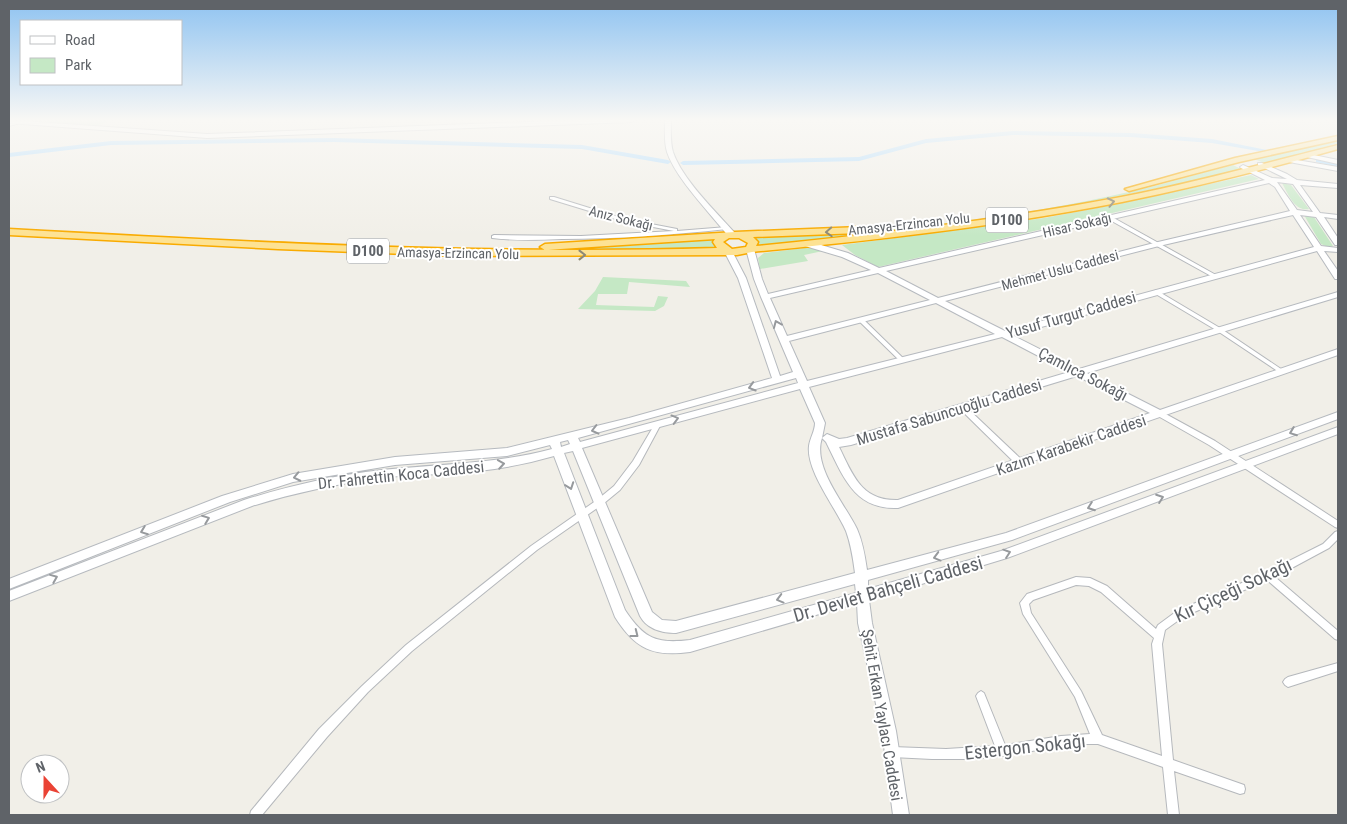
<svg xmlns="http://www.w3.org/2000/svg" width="1347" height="824" font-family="'Roboto Condensed',sans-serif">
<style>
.green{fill:#c5e8c5}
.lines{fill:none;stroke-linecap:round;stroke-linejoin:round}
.canal{fill:#aadaff;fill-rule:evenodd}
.street-casing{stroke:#b5b8bc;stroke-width:2}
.secondary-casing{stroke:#b6babf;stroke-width:2}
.highway-casing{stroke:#f9ab00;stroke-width:3}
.street{fill:#fff;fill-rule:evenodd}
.secondary{fill:#fff;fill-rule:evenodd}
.highway{fill:#fde293;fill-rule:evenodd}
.oneway{stroke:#8e8975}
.oneway2{stroke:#979a9d}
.labels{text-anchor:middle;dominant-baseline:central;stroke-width:4;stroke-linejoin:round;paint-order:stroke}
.far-street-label{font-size:14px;fill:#5f6368;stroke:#fff}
.shield{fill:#fff;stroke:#8f9295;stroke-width:1}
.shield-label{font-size:15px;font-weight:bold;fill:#5f6368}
.street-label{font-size:16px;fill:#5f6368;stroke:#fff}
.near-street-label{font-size:19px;fill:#5f6368;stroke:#fff}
</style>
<rect width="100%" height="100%" fill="#f1efe8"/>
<!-- green -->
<path class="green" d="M21 120H110L97 126Z
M1338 141V143L1267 164 1254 159Z
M1233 165 1243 170C1172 185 1100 201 1028 213 939 227 848 236 758 247L753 237C875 233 996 221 1115 195 1155 187 1193 175 1233 165Z
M1251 175 1259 179 878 267 855 255 842 245 1044 218 1113 205Z
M1282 183 1291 185 1309 209C1295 212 1288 194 1282 183Z
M1304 215 1314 217 1333 246 1328 247 1321 244Z
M224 239C342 245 461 252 580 248 624 247 668 242 712 239L716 249 460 251 222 241Z
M813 247 823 251 804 255 808 261 760 269 758 258 764 253Z
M603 277 686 281 690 287 629 282 627 294H598L596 305 654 307 658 296 668 297 664 306 655 311 578 309 595 291Z"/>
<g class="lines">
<!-- canal -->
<path class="canal" d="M1013 131 1131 133 1212 139 1267 150 1264 152 1212 143 1131 137 1013 135 926 143 859 161 683 165 680 163 683 161 859 157 926 139Z
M334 138 582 145 668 160 671 162 668 164 582 149 334 142 111 145 9 157V153L111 141Z
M1318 159 1338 163V167L1316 162V160Z"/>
<!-- street casing -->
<g class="street-casing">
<path id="street" d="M1335 120H1338V122Z
M19 121 21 122 20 123 9 126V124Z
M550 197H554L625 219 677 229V231L727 227 729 228 727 229C672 235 617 239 562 239 539 240 515 241 492 238V236L494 235 581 236 674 231 622 221 550 199Z
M1108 217H1112L1216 275 1213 277 1211 276 1108 219Z
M1156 290 1220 328 1284 371 1283 372H1279L1216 330 1154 293 1153 292Z
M862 319 864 320 904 359 905 360 904 361H900L860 322 859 321Z
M961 406H965L1022 460 1023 462 1022 464H1016L961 410 960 408Z
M1158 412H1162L1215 441 1338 521V528L1335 527 1209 445 1158 416 1157 414Z
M656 422H658L661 424 639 465 620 490 603 504 537 550 412 651 368 692 327 737 262 815H250L251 811 319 729 362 686 406 645 531 546 597 500 614 486 633 461Z
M1338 531V539L1329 548 1275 577 1338 631V640L1335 639 1267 580 1183 617 1165 630 1162 644 1173 760 1244 785 1245 789 1244 793 1240 794 1174 771 1179 815H1168L1163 767 1098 744H1086L1061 746 1002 756 973 759H932L892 757 888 756 887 752 888 748 892 747 946 749 995 746 976 696 978 693 981 691 984 693 1005 745 1061 736 1090 734 1075 697 1023 614 1020 603 1027 594 1030 593 1076 577 1090 578 1107 586 1156 629 1158 625 1177 611 1265 573 1323 544 1335 532ZM1076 585 1089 586 1101 592 1154 638 1152 644 1162 756 1102 735 1081 691 1031 613 1029 604 1033 600Z
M1338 663V671L1288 687 1285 685 1283 682 1285 679 1288 677Z"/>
</g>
<!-- secondary casing -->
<g class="secondary-casing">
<path id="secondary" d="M9 120 207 134 579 120H635L632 122 207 138 9 123Z
M665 120H671C671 130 670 142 673 152 682 179 716 212 735 233V237H729C711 214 676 179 667 152 664 142 665 130 665 120Z
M1309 154 1338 160V164L1307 157 1306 156Z
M1291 159 1338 167V171L1289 162 1288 161Z
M1258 163H1262L1287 174 1297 180 1338 184V188L1300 185 1320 213 1338 215V219L1324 217 1338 238V245H1335L1316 217 1300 215 1321 246 1338 248V252L1324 251 1338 271V279H1335L1317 251 1012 335 1079 369 1338 292V297L1087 373 1160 410 1338 349V355L898 508C854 510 843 476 826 442L822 438C812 467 845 504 857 529 863 543 865 556 867 570L1006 533 1338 412V419L1012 540 868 580V589L1001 551 1338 427V434L1007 558 869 600 872 623 896 731 909 815H893L882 731 858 623 857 603 690 652C653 657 635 649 615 617L554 456C530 463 505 468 479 471 446 475 412 474 379 478 336 484 294 493 252 506L9 601V591L244 500C289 486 335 475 382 470 439 464 496 464 552 449L550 445 507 456 395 465 293 482 230 502 9 589V579L222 496 293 474 395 457 507 448 629 418 772 378 738 278 724 251 725 249H731L746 278 780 376 793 372 761 297 754 279 746 249 747 247H750L754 249 762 279 768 294 871 270 842 257 805 246V242H811L848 253 879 268 1265 180 1241 168 1240 167 1243 165 1272 178 1287 179 1258 165ZM1277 182 1293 184 1313 212 1297 210ZM1269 183 1275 187 1290 211 1158 242 938 298 886 271ZM1293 215 1314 247 1005 331 945 301 1159 246ZM878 273 930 300 787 336 770 298ZM936 303 995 334 807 381 789 341ZM1002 337 1069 372 847 438 839 439 827 434 822 438 825 423 809 387ZM1077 376 1150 413 898 500C861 501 853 475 839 447L851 445ZM796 378 798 383 580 442 578 438ZM800 389 815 423C815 431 810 438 809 446 806 471 836 508 846 531 851 545 853 558 855 573L676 621 662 620 652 612 582 448ZM568 440 570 444 561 447 560 442ZM573 451 640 616C647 629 662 633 676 633L855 584 856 593 690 640C657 644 644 639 625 610L564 453Z"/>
</g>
<!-- highway casing -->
<g class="highway-casing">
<path id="highway" d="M1338 136V140L1239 162 1129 191 1125 189 1235 158Z
M1338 145V149C1267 169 1195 187 1122 202 1000 226 876 240 752 252L737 255 458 256 278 249 9 235V229C245 242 481 255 717 248L713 242 715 239 545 250 540 247 545 244 735 232 860 227 865 230 860 233 753 237 758 242 756 246C878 234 1000 220 1121 197 1194 183 1266 163 1338 145ZM729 238H739L748 243 746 247 732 249 723 242Z"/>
</g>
<!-- street -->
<use href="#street" class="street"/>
<!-- secondary -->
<use href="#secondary" class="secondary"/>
<!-- highway -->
<use href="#highway" class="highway"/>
</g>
<!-- one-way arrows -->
<defs><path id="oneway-chevron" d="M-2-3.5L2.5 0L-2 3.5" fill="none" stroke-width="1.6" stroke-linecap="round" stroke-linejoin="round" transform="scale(1.25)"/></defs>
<g class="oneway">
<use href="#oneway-chevron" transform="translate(1111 202) rotate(-12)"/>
<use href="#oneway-chevron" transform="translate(829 232) rotate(177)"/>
<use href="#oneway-chevron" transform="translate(582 255)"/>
</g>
<g class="oneway2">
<use href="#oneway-chevron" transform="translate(777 324) rotate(-113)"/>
<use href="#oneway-chevron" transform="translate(752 387) rotate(164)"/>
<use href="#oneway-chevron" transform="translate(675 419) rotate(-15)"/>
<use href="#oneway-chevron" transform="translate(595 430) rotate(166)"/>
<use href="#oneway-chevron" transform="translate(1293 432) rotate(159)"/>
<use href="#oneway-chevron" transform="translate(501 464) rotate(-9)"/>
<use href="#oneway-chevron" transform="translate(297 477) rotate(168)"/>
<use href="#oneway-chevron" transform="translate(570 486) rotate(70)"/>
<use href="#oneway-chevron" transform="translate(1160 498) rotate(-20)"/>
<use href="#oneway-chevron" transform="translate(1091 507) rotate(160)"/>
<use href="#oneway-chevron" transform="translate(206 519) rotate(-21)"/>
<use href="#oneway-chevron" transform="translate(144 531) rotate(159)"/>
<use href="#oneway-chevron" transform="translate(1007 553) rotate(-19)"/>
<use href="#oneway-chevron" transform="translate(937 557) rotate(165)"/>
<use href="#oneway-chevron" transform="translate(54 578) rotate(-22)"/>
<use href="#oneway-chevron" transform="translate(780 599) rotate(165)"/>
<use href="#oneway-chevron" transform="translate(635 634) rotate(38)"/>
</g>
<!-- sky -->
<linearGradient id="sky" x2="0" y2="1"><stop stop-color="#8fc3f1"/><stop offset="0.51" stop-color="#f9f8f5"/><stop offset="1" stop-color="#f9f8f5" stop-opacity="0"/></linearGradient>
<rect width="1347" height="236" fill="url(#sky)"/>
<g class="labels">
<!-- far-street labels -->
<g class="far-street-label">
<text transform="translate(621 218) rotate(14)">Anız Sokağı</text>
<text transform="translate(909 224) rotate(-6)">Amasya-Erzincan Yolu</text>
<text transform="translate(1077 225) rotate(-13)">Hisar Sokağı</text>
<text transform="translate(458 253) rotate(1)">Amasya-Erzincan Yolu</text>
<text transform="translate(1060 270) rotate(-15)">Mehmet Uslu Caddesi</text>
</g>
<!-- shield labels -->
<g class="shield">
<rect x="986" y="207.5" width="42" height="25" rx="4"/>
<rect x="347" y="238.5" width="42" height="25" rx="4"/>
</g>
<g class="shield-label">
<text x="1007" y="220">D100</text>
<text x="368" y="251">D100</text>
</g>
<!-- street labels -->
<g class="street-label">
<text transform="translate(1071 315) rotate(-16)">Yusuf Turgut Caddesi</text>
<text transform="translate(1083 374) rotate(27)">Çamlıca Sokağı</text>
<text transform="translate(949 412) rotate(-17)">Mustafa Sabuncuoğlu Caddesi</text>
<text transform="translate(1071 445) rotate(-19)">Kazım Karabekir Caddesi</text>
<text transform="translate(401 475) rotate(-6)">Dr. Fahrettin Koca Caddesi</text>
<text transform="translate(882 715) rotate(80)">Şehit Erkan Yaylacı Caddesi</text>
</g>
<!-- near-street labels -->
<g class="near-street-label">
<text transform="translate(888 589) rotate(-16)">Dr. Devlet Bahçeli Caddesi</text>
<text transform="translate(1233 590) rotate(-25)">Kır Çiçeği Sokağı</text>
<text transform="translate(1025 747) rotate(-6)">Estergon Sokağı</text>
</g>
</g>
<!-- border -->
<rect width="1347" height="824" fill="none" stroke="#5f6368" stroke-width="20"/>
<!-- legend -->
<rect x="20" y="20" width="162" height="65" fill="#ffffff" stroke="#bfc1c3"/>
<rect x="30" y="36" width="25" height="8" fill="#ffffff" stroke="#bfc1c3"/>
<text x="65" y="45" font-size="15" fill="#5f6368">Road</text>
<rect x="30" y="58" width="25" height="15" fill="#c5e8c5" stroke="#bfc1c3"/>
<text x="65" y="70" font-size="15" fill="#5f6368">Park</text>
<!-- north arrow -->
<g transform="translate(45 779) rotate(339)"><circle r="24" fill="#ffffff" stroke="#bfc1c3"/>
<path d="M0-4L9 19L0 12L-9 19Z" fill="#ea4335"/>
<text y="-8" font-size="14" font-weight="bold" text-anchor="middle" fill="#5f6368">N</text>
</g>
</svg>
